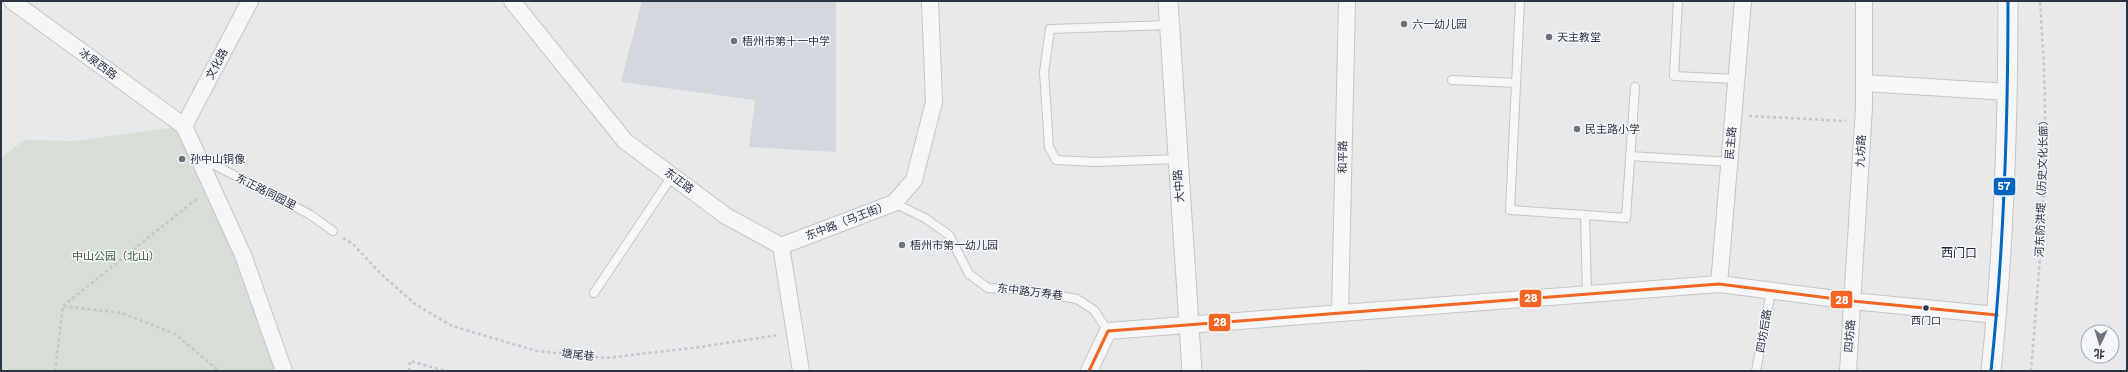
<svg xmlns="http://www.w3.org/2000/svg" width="2128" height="372" font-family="'Work Sans','Noto Sans SC',sans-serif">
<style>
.built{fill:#d4d7dd}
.green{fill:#d6ded6}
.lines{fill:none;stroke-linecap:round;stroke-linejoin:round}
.service-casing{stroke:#c4c6c8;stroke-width:10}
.minor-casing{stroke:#c4c6c8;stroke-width:18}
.tertiary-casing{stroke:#c4c6c8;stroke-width:21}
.path{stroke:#c5c6ca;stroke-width:2.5;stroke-dasharray:3 3;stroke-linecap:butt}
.service{stroke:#f5f6f7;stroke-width:8}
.minor{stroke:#f5f6f7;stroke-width:16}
.tertiary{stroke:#f5f6f7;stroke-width:19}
.bus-1-casing{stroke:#f4f6f9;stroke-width:6}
.bus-2-casing{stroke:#f4f6f9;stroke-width:6}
.bus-1{stroke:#f26522;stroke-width:3}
.bus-2{stroke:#0065bd;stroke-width:3}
.poi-dot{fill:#6c737f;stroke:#f4f6f9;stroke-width:1.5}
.bus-dot{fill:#2b3445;stroke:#f4f6f9;stroke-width:1.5}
.labels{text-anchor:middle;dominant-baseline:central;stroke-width:3;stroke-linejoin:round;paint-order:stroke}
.bus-label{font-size:10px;fill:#2b3445;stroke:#f4f6f9}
.poi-label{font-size:11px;fill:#2b3445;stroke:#f4f6f9;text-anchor:start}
.street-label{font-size:11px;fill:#2b3445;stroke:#f4f6f9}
.park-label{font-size:11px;fill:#3f6138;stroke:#f4f6f9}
.neighbourhood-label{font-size:12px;fill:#1d2536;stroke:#f4f6f9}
.line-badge{stroke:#f4f6f9;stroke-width:1.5}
.badge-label{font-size:11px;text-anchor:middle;font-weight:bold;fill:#fff}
</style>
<rect width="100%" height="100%" fill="#e6e8ea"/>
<!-- built -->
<path class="built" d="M642 1H836V152L749 147 755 100 621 82Z"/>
<!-- green -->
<path class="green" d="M184 126 284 371H1V158L24 140 74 141Z"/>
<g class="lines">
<!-- service casing -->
<g class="service-casing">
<path id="service" d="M1520 1 1510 210 1585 215 1587 294
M1678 1 1674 76 1736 79
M1170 25 1050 29 1044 72 1049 147 1056 160 1095 162 1178 159
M1452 80 1516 83
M1630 156 1730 162
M201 158 309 214 333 231
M894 203 925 218 949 235 969 274 988 288 1026 290 1077 299 1094 310 1108 331
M1585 215 1626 218 1635 87
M594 293 672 176
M1756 371 1771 291"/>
</g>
<!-- minor casing -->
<g class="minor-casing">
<path id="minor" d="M12 1 184 126 243 255 284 371
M512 1 625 141 726 216 781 246
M1864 83 2008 92
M184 126 250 1
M781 246 894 203 914 180 934 102 930 1
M781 246 801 371
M1719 284 1743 1
M1340 313 1347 1
M1089 371 1108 331 1719 284 1852 301 1997 315
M1848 371 1864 107V1"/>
</g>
<!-- tertiary casing -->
<g class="tertiary-casing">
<path id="tertiary" d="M1168 1 1192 371
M1991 371C2004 248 2008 124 2008 1"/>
</g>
<!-- path -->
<path class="path" d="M1749 116 1846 121
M343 238 353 244 381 274 415 304 452 326 537 351 606 358 700 347 778 335
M63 306 199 197
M55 371 63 306 122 313 175 334 219 371
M409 371 410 361 446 371
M1360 371H1363
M2031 371C2038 284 2046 197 2045 110 2045 74 2042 37 2040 1"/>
<!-- service -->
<use href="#service" class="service"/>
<!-- minor -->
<use href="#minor" class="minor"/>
<!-- tertiary -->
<use href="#tertiary" class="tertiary"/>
<!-- bus-1 casing -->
<g class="bus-1-casing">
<path id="bus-1" d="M1089 371 1108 331 1719 284 1852 301 1997 315"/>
</g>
<!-- bus-2 casing -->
<g class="bus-2-casing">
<path id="bus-2" d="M1991 371C2004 248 2008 124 2008 1"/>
</g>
<!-- bus-1 -->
<use href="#bus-1" class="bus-1"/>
<!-- bus-2 -->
<use href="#bus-2" class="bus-2"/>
</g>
<!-- markers -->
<g class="poi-dot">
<circle cx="1404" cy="24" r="4"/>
<circle cx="1549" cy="37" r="4"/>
<circle cx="734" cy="41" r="4"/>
<circle cx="1577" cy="129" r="4"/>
<circle cx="182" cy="159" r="4"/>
<circle cx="902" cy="245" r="4"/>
</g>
<circle class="bus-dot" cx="1926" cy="308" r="3.5"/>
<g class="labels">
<!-- bus labels -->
<g class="bus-label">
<text x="1926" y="320">西门口</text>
</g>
<!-- poi labels -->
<g class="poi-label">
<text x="1412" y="24">六一幼儿园</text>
<text x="1557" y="37">天主教堂</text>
<text x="742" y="41">梧州市第十一中学</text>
<text x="1585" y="129">民主路小学</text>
<text x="190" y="159">孙中山铜像</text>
<text x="910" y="245">梧州市第一幼儿园</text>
</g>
<!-- street labels -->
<g class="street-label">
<text transform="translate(98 64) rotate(36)">冰泉西路</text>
<text transform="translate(217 64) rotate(-62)">文化路</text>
<text transform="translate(1731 143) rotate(-85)">民主路</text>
<text transform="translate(1861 151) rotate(-87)">九坊路</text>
<text transform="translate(1343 157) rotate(-89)">和平路</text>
<text transform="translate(679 181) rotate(37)">东正路</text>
<text transform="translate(1179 186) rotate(-94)">大中路</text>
<text transform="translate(2042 186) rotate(-88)">河东防洪堤（历史文化长廊）</text>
<text transform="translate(266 192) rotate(27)">东正路同园里</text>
<text transform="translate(847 221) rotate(-21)">东中路（马王街）</text>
<text transform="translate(1030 292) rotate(7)">东中路万寿巷</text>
<text transform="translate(1764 331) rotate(-80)">四坊后路</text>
<text transform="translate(1850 336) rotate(-86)">四坊路</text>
<text transform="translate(578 355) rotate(6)">塘尾巷</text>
</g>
<!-- park labels -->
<g class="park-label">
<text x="116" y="256">中山公园（北山）</text>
</g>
<!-- neighbourhood labels -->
<g class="neighbourhood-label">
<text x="1959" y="253">西门口</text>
</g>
</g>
<g class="line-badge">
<rect x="1993" y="177" width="23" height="19" rx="4" fill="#0065bd"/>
<rect x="1519" y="289" width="23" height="19" rx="4" fill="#f26522"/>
<rect x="1830" y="290" width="23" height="19" rx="4" fill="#f26522"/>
<rect x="1208" y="313" width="23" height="19" rx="4" fill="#f26522"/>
</g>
<g class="badge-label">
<text x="2004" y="190">57</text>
<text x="1531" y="302">28</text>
<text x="1842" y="304">28</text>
<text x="1220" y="326">28</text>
</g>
<!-- border -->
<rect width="2128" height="372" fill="none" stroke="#2b3445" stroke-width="4"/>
<!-- north arrow -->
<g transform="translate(2100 344) rotate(184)"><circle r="19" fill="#f4f6f9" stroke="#a4a8b1"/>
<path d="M0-3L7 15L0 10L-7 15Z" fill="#6c737f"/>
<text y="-6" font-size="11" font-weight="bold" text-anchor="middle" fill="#2b3445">北</text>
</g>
</svg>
